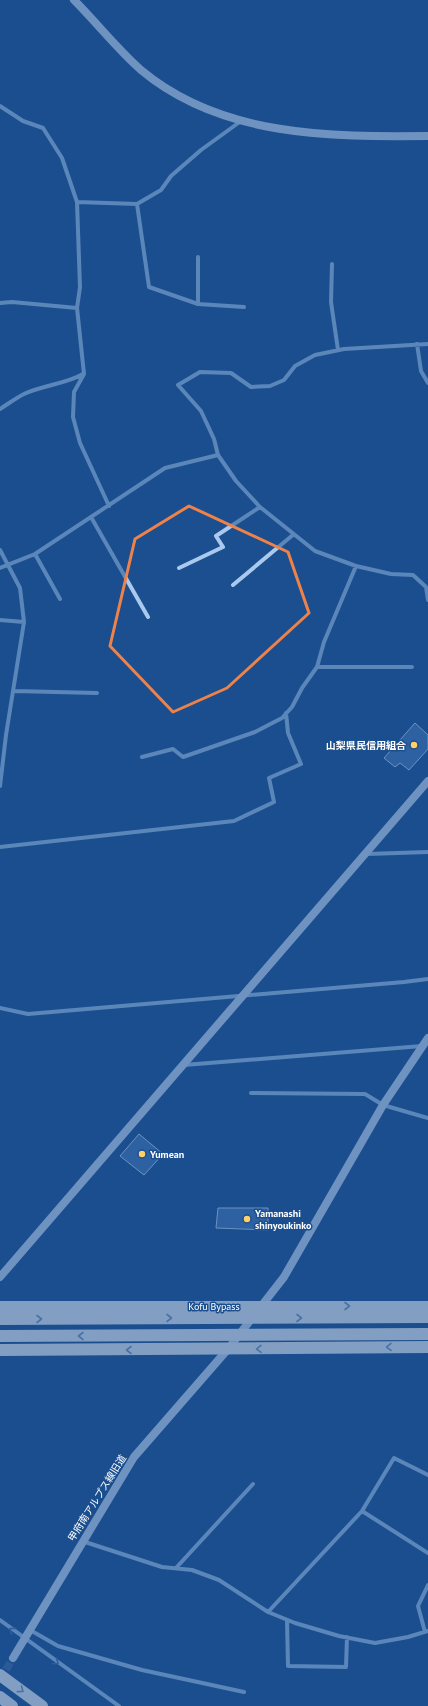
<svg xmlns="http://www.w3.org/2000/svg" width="428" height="1706" font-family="'PT Sans','Noto Sans JP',sans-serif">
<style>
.building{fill:#4478b7;stroke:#cfe3fa}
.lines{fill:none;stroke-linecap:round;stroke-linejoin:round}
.secondary-tunnel{stroke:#3d69a0;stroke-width:8;stroke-dasharray:8 4;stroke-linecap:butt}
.street{stroke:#a9c9ee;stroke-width:4}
.secondary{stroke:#d6e6fa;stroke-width:8}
.highway{stroke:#fff;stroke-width:12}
.highway-bridge{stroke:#fff;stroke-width:12}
.oneway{stroke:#829ec1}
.oneway2{stroke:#4674ac}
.marked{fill:none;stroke:#ee8249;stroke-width:3;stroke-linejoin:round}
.poi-dot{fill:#ffd166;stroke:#1b4f8f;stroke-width:1.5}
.labels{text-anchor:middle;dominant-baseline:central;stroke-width:3;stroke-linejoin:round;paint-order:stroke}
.poi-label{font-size:10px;font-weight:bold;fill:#fff;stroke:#1b4f8f;text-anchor:start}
.street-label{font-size:10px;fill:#fff;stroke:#1b4f8f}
</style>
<rect width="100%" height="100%" fill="#1b4f8f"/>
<!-- building -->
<path class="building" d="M415 723 428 735V749L409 770 400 763 395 767 384 758Z
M139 1134 163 1154 144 1175 120 1156Z
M218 1208H268V1230L216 1228Z"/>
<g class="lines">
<!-- secondary-tunnel -->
<path class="secondary-tunnel" d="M0 1680 13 1658"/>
<!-- street -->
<path class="street" d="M0 106 23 121 43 128 62 158 77 202 80 287 77 308 84 374 74 392 73 417 80 443 109 506
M77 202 137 204 161 190 171 176 201 150 241 121
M137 204 149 287 198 304V257
M332 264 331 302 338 350
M0 303 12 302 77 308
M198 304 244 307
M417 344 421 371 428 383
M428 344 344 349 315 355 295 366 284 380 270 386 251 387 231 373 200 372 178 385 201 411 214 439 218 455 236 481 260 507 315 551 356 566 391 574 413 575 426 587 428 600
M0 409C8 404 16 398 24 394 43 385 66 384 83 374
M91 517 148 617
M0 550 20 588 24 622 6 735 0 786
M35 554 60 599
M0 568 35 554 165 468 218 455
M179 568 223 547 216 536 260 507
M233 585 294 534
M0 620 24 622
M317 667H412
M14 691 97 693
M142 757 173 749 183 757 255 732 282 718 292 707 302 688 317 667 324 642 356 566
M0 847 234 821 274 802 269 778 301 764 288 733 286 713
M367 854 428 852
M0 1008 28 1014 404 982 428 979
M184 1065 422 1046
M251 1093 365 1094 383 1105 428 1118
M362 1511 394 1458 428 1475
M82 1541 162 1567 192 1570 219 1580 268 1612 295 1623 339 1636 375 1643 408 1637 428 1631
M176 1568 253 1484
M268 1612 362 1511 428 1553
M0 1620 119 1706
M287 1620 288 1666 346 1667 347 1637
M30 1630 58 1646 142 1670 244 1692
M425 1632 418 1606 428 1585"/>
<!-- secondary -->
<path class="secondary" d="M74 0C96 22 118 50 141 70 221 137 330 137 428 136
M0 1277 428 781
M13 1658 134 1457 228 1349 284 1277 383 1105 428 1038"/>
<!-- highway -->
<path class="highway" d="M0 1307H428
M0 1350 428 1347
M0 1675 42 1706
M0 1697 12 1706"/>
<!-- highway-bridge -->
<path class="highway-bridge" d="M0 1319 428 1317
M0 1336 428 1334"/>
</g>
<!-- one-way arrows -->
<defs><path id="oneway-chevron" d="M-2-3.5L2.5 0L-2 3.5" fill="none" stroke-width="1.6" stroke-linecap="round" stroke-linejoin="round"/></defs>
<g class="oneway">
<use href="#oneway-chevron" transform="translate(347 1306)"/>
<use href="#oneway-chevron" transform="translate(169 1318)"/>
<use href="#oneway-chevron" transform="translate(299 1318)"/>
<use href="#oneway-chevron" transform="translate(39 1319)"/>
<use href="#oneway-chevron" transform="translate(81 1336) rotate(180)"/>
<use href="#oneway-chevron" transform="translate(389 1347) rotate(179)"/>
<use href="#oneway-chevron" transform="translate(259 1349) rotate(179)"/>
<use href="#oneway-chevron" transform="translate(129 1350) rotate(180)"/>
<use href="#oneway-chevron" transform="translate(21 1690) rotate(37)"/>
</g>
<g class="oneway2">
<use href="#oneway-chevron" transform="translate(12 1630) rotate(-143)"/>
<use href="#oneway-chevron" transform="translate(56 1662) rotate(35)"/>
</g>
<!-- marked area -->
<path d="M0 0H428V1706H0ZM189 506 288 552 309 613 227 688 173 712 110 646 135 539Z" fill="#1b4f8f" fill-opacity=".55" fill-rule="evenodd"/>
<path class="marked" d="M189 506 288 552 309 613 227 688 173 712 110 646 135 539Z"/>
<!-- markers -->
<g class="poi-dot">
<circle cx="414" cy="745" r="4"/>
<circle cx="142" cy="1154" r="4"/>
<circle cx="247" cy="1219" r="4"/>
</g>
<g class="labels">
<!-- poi labels -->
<g class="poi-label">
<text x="406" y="745" text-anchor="end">山梨県民信用組合</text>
<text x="150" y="1154">Yumean</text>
<text x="255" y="1213">Yamanashi<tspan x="255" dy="12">shinyoukinko</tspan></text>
</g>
<!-- street labels -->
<g class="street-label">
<text x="214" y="1306">Kofu Bypass</text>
<text transform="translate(97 1498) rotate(-58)">甲府南アルプス線旧道</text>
</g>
</g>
</svg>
